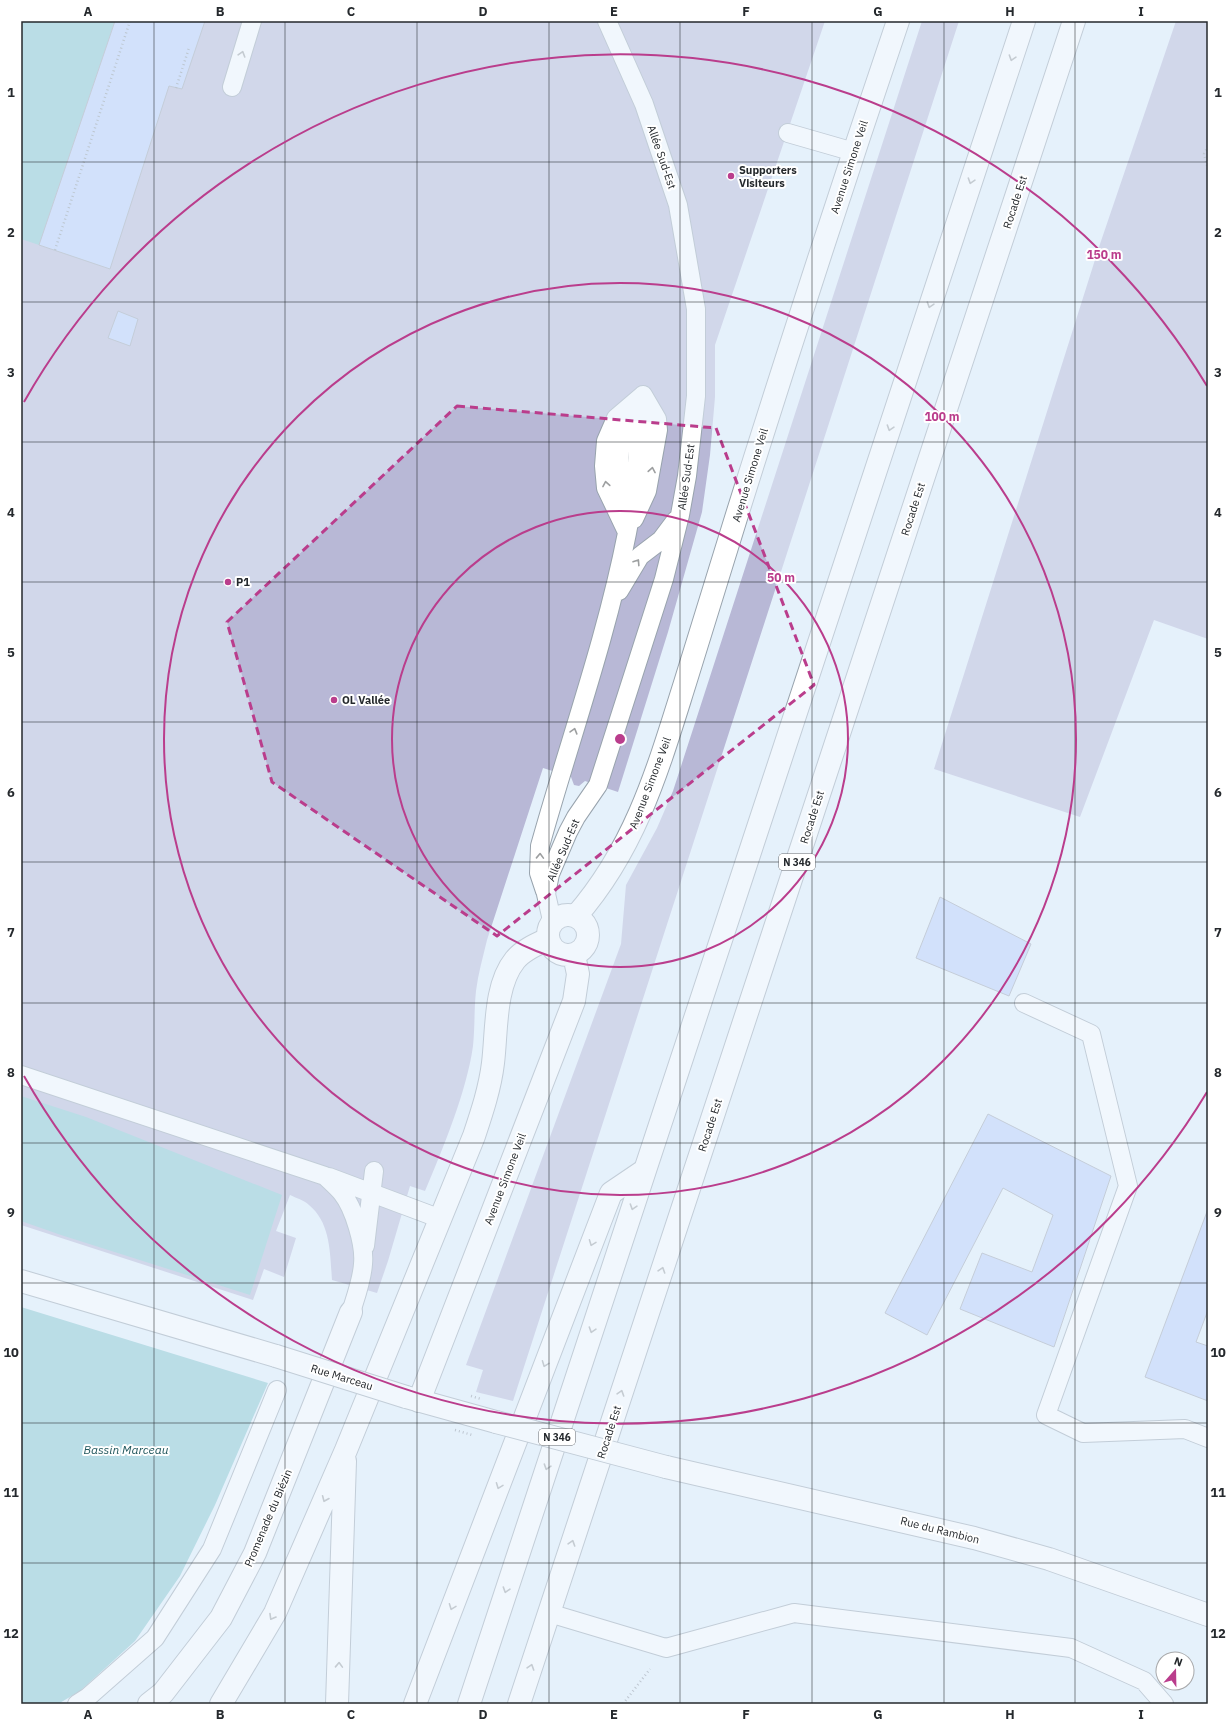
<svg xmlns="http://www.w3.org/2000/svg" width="1229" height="1725" font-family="'IBM Plex Sans',sans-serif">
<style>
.green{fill:#b8b8d6}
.water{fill:#86c5cc}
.building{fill:#bacffa;stroke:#9ca2ae}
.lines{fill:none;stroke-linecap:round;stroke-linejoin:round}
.service-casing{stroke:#98a3ad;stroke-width:20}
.minor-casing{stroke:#98a3ad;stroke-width:24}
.tertiary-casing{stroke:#98a3ad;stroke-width:24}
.trunk-casing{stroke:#98a3ad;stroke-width:24}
.path{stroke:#8c949c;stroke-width:2.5;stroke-dasharray:1 3;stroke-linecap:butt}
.service{stroke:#fff;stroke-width:18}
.minor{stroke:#fff;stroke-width:22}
.tertiary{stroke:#fff;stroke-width:22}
.trunk{stroke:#fff;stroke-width:22}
.tertiary-bridge-casing{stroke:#98a3ad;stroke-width:24;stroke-linecap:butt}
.path-bridge{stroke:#8c949c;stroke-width:2.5;stroke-dasharray:1 3;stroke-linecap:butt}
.tertiary-bridge{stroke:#fff;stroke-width:22}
.oneway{stroke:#9d9fa0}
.marked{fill:none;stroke:#ba3d8c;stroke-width:3;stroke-dasharray:8 5;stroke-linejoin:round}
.grid{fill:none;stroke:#25292d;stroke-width:1;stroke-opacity:0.55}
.ring{fill:none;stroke:#ba3d8c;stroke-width:2}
.poi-dot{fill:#ba3d8c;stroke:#fff;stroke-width:1.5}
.labels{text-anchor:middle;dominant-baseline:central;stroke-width:4;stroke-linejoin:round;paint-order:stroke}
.shield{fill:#fff;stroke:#66696c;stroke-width:1}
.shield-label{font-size:10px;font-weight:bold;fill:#25292d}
.street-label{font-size:11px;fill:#25292d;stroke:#fff}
.poi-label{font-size:11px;font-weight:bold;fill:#25292d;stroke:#fff;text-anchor:start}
.water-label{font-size:12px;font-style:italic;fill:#21575d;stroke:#fff}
.centre{fill:#ba3d8c;stroke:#fff;stroke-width:2}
.ring-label{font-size:12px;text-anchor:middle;font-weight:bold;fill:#ba3d8c;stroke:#fff;stroke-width:4;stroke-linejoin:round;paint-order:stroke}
.neatline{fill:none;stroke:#25292d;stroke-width:1.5}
.grid-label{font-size:13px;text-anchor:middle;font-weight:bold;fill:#25292d}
</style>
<rect width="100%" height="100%" fill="#e5f1fb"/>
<!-- green -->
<path class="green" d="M21 21H825L715 345V397L710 455 702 512 668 632 618 792 585 781 579 786 574 785 571 777 543 768 487 940C483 957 478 974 476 991 474 1009 475 1027 473 1046 467 1090 443 1149 425 1191L410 1186 388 1261 377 1293 332 1280C330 1254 331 1223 309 1205 304 1200 296 1198 290 1195L276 1231 296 1238 284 1277 264 1269 253 1300 21 1225Z
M922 21H959L513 1401 476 1392 483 1370 466 1365 621 944 626 885 657 828 673 791Z
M1176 21H1208V639L1154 620 1080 817 934 769 1100 244Z"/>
<!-- water -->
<path class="water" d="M21 21H115L39 245 21 239Z
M21 1096 86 1117 282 1195 250 1295 61 1235 21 1221Z
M21 1307 268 1383 215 1505 180 1576 135 1641 80 1691 58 1704H21Z"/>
<!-- building -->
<path class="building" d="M115 21H205L182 89 169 86 110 269 39 245Z
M118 311 138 319 130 346 108 338Z
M940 897 1031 944 1009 996 916 958Z
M988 1114 1111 1176 1054 1347 960 1309 982 1253 1032 1272 1053 1215 1003 1188 927 1335 885 1313Z
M1208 1209V1310L1196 1342 1208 1346V1401L1145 1377Z"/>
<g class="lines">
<!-- service casing -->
<g class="service-casing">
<path id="service" d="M232 87 252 21
M788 133 854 152
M623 510C617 473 615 440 635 407
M634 519 647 491 658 430 657 419 643 395
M627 532 606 488 604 466 606 441 616 418 643 395
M619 591 640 556 661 540 676 520
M545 891 539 873 540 846C569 742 606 640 627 533 636 488 639 441 643 395
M554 921 551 916 546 894 550 874 568 832 576 817 598 785 664 579 680 515 687 476 696 396V309L678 205 644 104 607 21
M1024 1003 1091 1034 1128 1186 1046 1415 1083 1433 1185 1429 1208 1438
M21 1075 325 1176C330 1181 337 1187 342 1193 354 1208 365 1245 363 1264 362 1280 356 1296 351 1312
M329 1177 441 1219
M365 1246 374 1171
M549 1613 666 1648 794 1613 1071 1648 1144 1681 1164 1704
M77 1704 88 1697 155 1638 212 1549 277 1390"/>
</g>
<!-- minor casing -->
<g class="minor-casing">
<path id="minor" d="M548 935a20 20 0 1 1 40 0a20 20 0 1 1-40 0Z
M576 916C636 847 658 769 685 683 702 628 719 573 736 518 788 352 842 186 898 21
M419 1401 574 1001 578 974 574 955
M149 1704 163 1693 221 1618 255 1553 351 1312"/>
</g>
<!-- tertiary casing -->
<g class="tertiary-casing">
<path id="tertiary" d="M21 1281 276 1356
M406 1397 496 1422
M666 1467 974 1538 1049 1559 1208 1615"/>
</g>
<!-- trunk casing -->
<g class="trunk-casing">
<path id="trunk" d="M221 1704 275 1613 346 1450 474 1136C482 1112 490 1088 493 1063 497 1031 494 986 515 960 523 950 537 944 548 939
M337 1704 345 1461
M415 1704 611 1193 645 1170
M469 1704 1024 21
M519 1704 1074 21"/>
</g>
<!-- path -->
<path class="path" d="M176 88 189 48
M1208 146 1204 154 1208 169
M55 250 130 21
M623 1704 650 1669"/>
<!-- service -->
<use href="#service" class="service"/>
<!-- minor -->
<use href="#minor" class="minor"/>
<!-- tertiary -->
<use href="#tertiary" class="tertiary"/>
<!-- trunk -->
<use href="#trunk" class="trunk"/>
<!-- tertiary-bridge casing -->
<g class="tertiary-bridge-casing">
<path id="tertiary-bridge" d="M276 1356 406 1397
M496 1422 666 1467"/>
</g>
<!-- path-bridge -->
<path class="path-bridge" d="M471 1396 481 1399
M455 1430 472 1435"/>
<!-- tertiary-bridge -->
<use href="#tertiary-bridge" class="tertiary-bridge"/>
</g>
<!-- one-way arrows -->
<defs><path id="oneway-chevron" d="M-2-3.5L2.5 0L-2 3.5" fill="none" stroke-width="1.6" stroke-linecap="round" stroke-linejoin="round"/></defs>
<g class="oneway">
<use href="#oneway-chevron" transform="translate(242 54) rotate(-73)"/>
<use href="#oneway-chevron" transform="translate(1012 58) rotate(108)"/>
<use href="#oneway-chevron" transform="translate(971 181) rotate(108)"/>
<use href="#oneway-chevron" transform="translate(930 305) rotate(108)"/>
<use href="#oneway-chevron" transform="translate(890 428) rotate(108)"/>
<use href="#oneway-chevron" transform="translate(652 470) rotate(-80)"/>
<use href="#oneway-chevron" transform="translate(606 484) rotate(-100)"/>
<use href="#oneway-chevron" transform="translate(637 562) rotate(-57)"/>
<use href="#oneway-chevron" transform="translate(574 731) rotate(-74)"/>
<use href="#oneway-chevron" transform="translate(540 856) rotate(-88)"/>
<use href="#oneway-chevron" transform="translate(633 1207) rotate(108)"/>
<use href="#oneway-chevron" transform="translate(592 1243) rotate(111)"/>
<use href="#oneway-chevron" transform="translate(662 1270) rotate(-72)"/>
<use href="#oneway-chevron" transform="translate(592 1330) rotate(108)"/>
<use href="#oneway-chevron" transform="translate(545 1364) rotate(111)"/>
<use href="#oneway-chevron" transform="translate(621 1393) rotate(-72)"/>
<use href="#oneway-chevron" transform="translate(547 1467) rotate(108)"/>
<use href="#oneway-chevron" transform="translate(499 1486) rotate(111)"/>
<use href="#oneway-chevron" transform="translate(325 1499) rotate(113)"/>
<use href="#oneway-chevron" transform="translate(572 1543) rotate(-72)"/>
<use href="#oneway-chevron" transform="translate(506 1590) rotate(108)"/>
<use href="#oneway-chevron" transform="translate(452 1607) rotate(111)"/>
<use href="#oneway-chevron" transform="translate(272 1617) rotate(120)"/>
<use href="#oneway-chevron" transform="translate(339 1665) rotate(-88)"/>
<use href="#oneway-chevron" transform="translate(531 1667) rotate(-72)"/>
</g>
<!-- marked area -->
<path d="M0 0H1229V1725H0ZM457 406 716 428 814 685 497 936 272 782 227 622Z" fill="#e5f1fb" fill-opacity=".55" fill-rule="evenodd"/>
<path class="marked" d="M457 406 716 428 814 685 497 936 272 782 227 622Z"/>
<!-- grid -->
<path class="grid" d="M154 21V1704M285 21V1704M417 21V1704M549 21V1704M680 21V1704M812 21V1704M944 21V1704M1075 21V1704M21 162H1208M21 302H1208M21 442H1208M21 582H1208M21 722H1208M21 862H1208M21 1003H1208M21 1143H1208M21 1283H1208M21 1423H1208M21 1563H1208"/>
<!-- distance rings -->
<g class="ring">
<circle cx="620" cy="739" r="228"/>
<circle cx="620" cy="739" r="456"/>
<path d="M1207 1092A685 685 0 0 1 24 1076M24 402A685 685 0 0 1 1207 386"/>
</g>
<!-- markers -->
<g class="poi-dot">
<circle cx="731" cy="176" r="4"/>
<circle cx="228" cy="582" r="4"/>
<circle cx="334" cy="700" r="4"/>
</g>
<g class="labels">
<!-- shield labels -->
<g class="shield">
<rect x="779" y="854" width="36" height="16" rx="3"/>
<rect x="539" y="1429" width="36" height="16" rx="3"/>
</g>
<g class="shield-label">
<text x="797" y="862">N 346</text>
<text x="557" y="1437">N 346</text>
</g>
<!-- street labels -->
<g class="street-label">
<text transform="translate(662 157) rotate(71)">Allée Sud-Est</text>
<text transform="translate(849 167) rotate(-72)">Avenue Simone Veil</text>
<text transform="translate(1015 202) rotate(-72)">Rocade Est</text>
<text transform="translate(750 475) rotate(-73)">Avenue Simone Veil</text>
<text transform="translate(686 477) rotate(-82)">Allée Sud-Est</text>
<text transform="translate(913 509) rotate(-72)">Rocade Est</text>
<text transform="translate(650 783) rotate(-69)">Avenue Simone Veil</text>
<text transform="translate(812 817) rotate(-72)">Rocade Est</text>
<text transform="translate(563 850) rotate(-67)">Allée Sud-Est</text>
<text transform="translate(710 1125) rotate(-72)">Rocade Est</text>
<text transform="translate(505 1179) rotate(-69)">Avenue Simone Veil</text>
<text transform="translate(342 1377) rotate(17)">Rue Marceau</text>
<text transform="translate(609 1432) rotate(-72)">Rocade Est</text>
<text transform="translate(268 1518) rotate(-67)">Promenade du Biézin</text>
<text transform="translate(940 1530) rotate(14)">Rue du Rambion</text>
</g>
<!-- poi labels -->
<g class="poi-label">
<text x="739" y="170">Supporters<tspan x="739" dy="13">Visiteurs</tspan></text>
<text x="236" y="582">P1</text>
<text x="342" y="700">OL Vallée</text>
</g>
<!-- water labels -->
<g class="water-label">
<text x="126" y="1449">Bassin Marceau</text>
</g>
</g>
<circle cx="620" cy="739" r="6" class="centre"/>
<g class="ring-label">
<text x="1104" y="259">150 m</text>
<text x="942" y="421">100 m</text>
<text x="781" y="582">50 m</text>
</g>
<!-- border -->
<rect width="1229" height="1725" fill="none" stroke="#ffffff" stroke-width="44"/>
<!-- north arrow -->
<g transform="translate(1175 1671) rotate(20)"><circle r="19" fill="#ffffff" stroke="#a8a9ab"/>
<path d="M0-3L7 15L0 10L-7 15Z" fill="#ba3d8c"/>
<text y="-6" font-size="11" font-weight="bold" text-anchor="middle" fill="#25292d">N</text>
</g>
<rect x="22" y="22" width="1185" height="1681" class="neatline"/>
<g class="grid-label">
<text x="88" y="16">A</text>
<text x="220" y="16">B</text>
<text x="351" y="16">C</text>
<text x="483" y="16">D</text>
<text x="614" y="16">E</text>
<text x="746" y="16">F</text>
<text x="878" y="16">G</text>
<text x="1010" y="16">H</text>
<text x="1141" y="16">I</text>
<text x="11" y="97">1</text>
<text x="1218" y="97">1</text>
<text x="11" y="237">2</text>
<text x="1218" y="237">2</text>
<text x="11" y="377">3</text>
<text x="1218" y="377">3</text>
<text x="11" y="517">4</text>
<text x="1218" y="517">4</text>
<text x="11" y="657">5</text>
<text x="1218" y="657">5</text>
<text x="11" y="797">6</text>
<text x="1218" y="797">6</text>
<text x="11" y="937">7</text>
<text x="1218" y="937">7</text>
<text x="11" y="1077">8</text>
<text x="1218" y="1077">8</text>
<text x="11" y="1217">9</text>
<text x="1218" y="1217">9</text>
<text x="11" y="1357">10</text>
<text x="1218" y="1357">10</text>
<text x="11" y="1497">11</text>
<text x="1218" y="1497">11</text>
<text x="11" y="1638">12</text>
<text x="1218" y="1638">12</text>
<text x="88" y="1719">A</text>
<text x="220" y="1719">B</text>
<text x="351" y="1719">C</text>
<text x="483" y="1719">D</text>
<text x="614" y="1719">E</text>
<text x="746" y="1719">F</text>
<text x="878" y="1719">G</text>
<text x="1010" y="1719">H</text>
<text x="1141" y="1719">I</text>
</g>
</svg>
